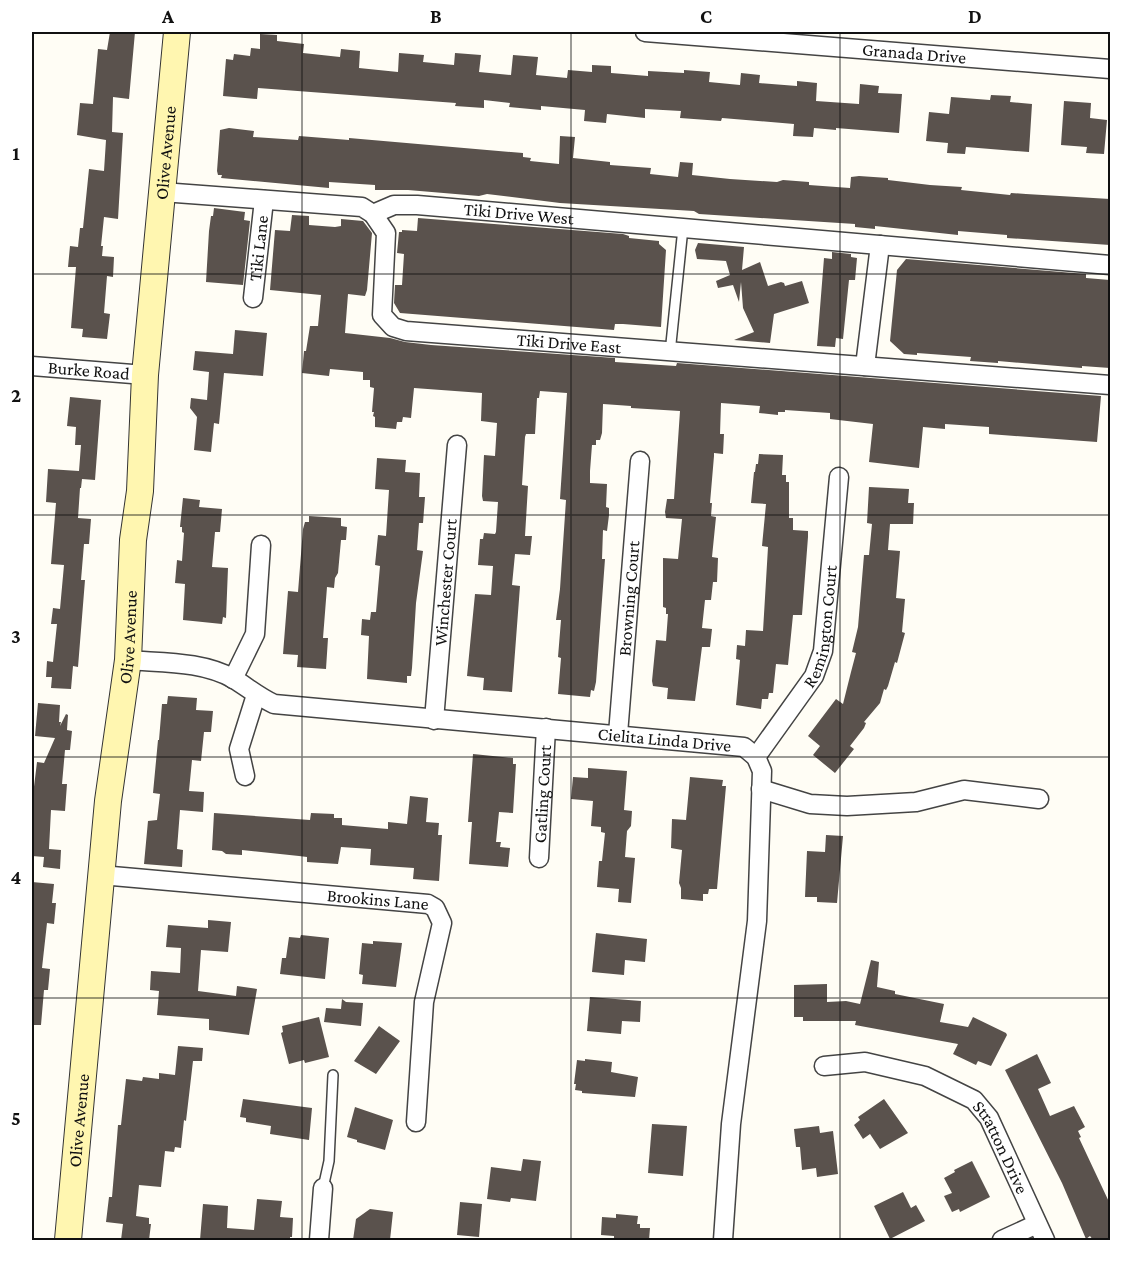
<svg xmlns="http://www.w3.org/2000/svg" width="1142" height="1272" font-family="'Crimson Pro',serif">
<style>
.building{fill:#5a524d}
.lines{fill:none;stroke-linecap:round;stroke-linejoin:round}
.lane-casing{stroke:#444;stroke-width:12}
.street-casing{stroke:#444;stroke-width:21}
.secondary-casing{stroke:#333;stroke-width:28}
.lane{stroke:#fff;stroke-width:9}
.street{stroke:#fff;stroke-width:18}
.secondary{stroke:#fff6b0;stroke-width:26}
.grid{fill:none;stroke:#111;stroke-width:1.5;stroke-opacity:0.55}
.labels{text-anchor:middle;dominant-baseline:central;stroke-width:6;stroke-linejoin:round;paint-order:stroke}
.street-label{font-size:18px;fill:#111;stroke:#fff}
.neatline{fill:none;stroke:#111;stroke-width:2}
.grid-label{font-size:20px;text-anchor:middle;font-weight:bold;fill:#111}
</style>
<rect width="100%" height="100%" fill="#fffdf5"/>
<!-- building -->
<path class="building" d="M110 32H135L129 99 113 97 112 132 123 133 118 219 104 217 101 246H103L102 256 114 257 113 277 107 276 104 313 110 314 107 339 82 337 83 329 71 328 76 267H68L70 246 78 247 80 228H83L89 169 104 171 106 140 77 135 80 103 93 104 98 49 107 50Z
M260 34 277 35V41L304 44 303 53 340 57 341 49 360 51 359 68 398 72 399 53 424 55 423 62 454 65 455 53 481 55 479 72 511 75 513 55 538 57 536 75 567 78 568 70 592 72V65L611 66V73L648 76V71L684 73V70L710 72 709 82 740 85 741 73 760 75 759 83 797 86V81L817 83 816 101 859 104 860 84 879 86 878 93 902 94 899 133 836 128V130L814 128 813 137 793 136 794 124 722 118 721 121 680 118 681 111 645 109V118L607 114 606 123 584 121 585 110 541 106V110L509 107 510 103 484 100V108L455 106 456 103 258 88 257 99 223 96 226 59 233 60 234 54 250 56 251 48 260 49Z
M991 95 1011 96 1010 102 1032 104 1029 152 966 147 965 154 947 153 948 143 926 141 929 112 949 114 951 97 990 100Z
M1064 101 1091 103 1090 118 1107 120 1104 154 1086 153 1087 147 1061 145Z
M229 128 254 131 253 137 298 140 299 136 349 140V138L523 153V157L531 158 530 161 559 164 560 136 575 137 573 158 610 162V165L651 168 650 174 678 177 680 162 693 163 692 175 730 179 777 182 783 180 809 182V185L850 188 851 177 859 176 888 178V180L930 185 962 187 961 190 1010 195 1011 193 1026 194 1110 199V245L1007 238V235L958 231V235L875 226V229L855 227V224L699 214 694 211 560 203 487 194 479 196 408 190H375V185L329 182V188L221 178 222 175H218L217 171 220 130Z
M214 208 245 212 244 220 250 221 243 285 206 282 209 231 211 216H213Z
M292 215 309 216V225L335 227 341 226V219L363 221 372 233 367 290 365 296 348 294 345 333 390 338 405 342 431 345 615 358V362L676 366 677 363 1101 396 1097 442 989 434V427L945 424V429L923 427 919 468 869 462 873 424 830 419V413L785 410V412H778V415L759 413 760 406 721 403 720 434H724L723 454 714 453V456L710 503H712L711 516 716 517 712 557 718 558 717 582H713L711 600H705L702 628 712 629 710 647H702L695 701 667 699 668 688 653 686 652 681 656 640 666 641 668 614H666V608L663 607V558L678 559 682 519 666 518 665 512 667 499H674L680 411 631 408V406L603 404 602 433 600 440H596V445H592L590 471V483L607 484 606 507 609 508V515L607 531 603 530 602 559H605L596 682 594 691 591 690 590 697 558 694 561 658 558 657 561 620H556L560 589 566 500 560 499 567 393 540 391 539 398H537L535 434H526L525 437 522 485 528 486 525 536H532L530 555 515 554 512 585 520 586 512 692 483 690 484 678 467 676 475 594 491 595 493 566 478 565 480 539H483L484 533 495 534 496 532 498 502 483 501 482 496 484 455 495 456 497 423 481 421 482 393 414 388 411 418 403 417 402 422H397L396 429 375 427V417L373 416 374 412H372L374 388 370 387V380H363V372L330 369 329 376 302 373 304 351H306L310 326H318L321 295 270 290 275 230 290 231Z
M418 218 623 234 629 236V238L659 241V244L666 250 661 327 623 324H615L614 330 400 313 394 303 395 285H402L404 254 397 253 399 232H402V230L417 231Z
M698 243 744 247 742 270 760 262 768 286 781 282 784 283 785 286 802 281 809 303 774 314 770 343 734 340 754 332 743 308 741 282 739 302 733 285 718 288 716 281 730 275 726 261 697 259 695 250Z
M832 252 851 254V257L857 258 855 280H849L843 339 836 338 835 347 817 346 824 258 832 259Z
M906 259 1086 274V278L1110 280V368L1082 366V368L998 361V363L970 361 971 357 917 353V355L904 354 890 341 897 270Z
M235 330 267 333 263 376 224 373 219 424 214 423 211 452 194 450 197 417 190 408 191 398 207 400 209 372 193 370 195 351 233 354Z
M70 397 101 400 95 480 82 479 81 488H80L78 518 91 519 89 544H84L81 580H85L78 667 73 666 71 689 51 688 52 677H46L47 661 53 662 57 624H51L53 608 60 609 64 565 51 564 56 503 46 502 48 469 79 471 81 445H75L76 427 67 426Z
M759 454 783 455 782 475H786V482H789V518H793V530L808 531V537L802 615H793L788 665 776 664 773 693H769L768 699H762L761 709 736 705 740 660 736 659 737 645 745 646 746 630 763 631 768 547 762 546 766 504 751 503 754 472H755L756 464H758Z
M377 458 406 460 405 472 420 473 419 497H425L423 523H419L417 550 423 551 416 603 412 668 411 676H407V683L367 679 369 636 361 635 362 619 370 620 371 612H376L380 566 375 565 378 535 386 536 389 490 375 489Z
M869 487 909 489 908 503H914L913 524H890L888 550 900 551 896 598 905 599 902 632 905 633 897 663 895 662 888 686 886 690 884 689 880 703 864 722 866 723 864 728 850 746 854 749 835 773 813 755 820 746 808 736 836 699 843 704 851 672 856 653 852 652 858 627 864 555H869L872 524 867 523Z
M183 498 200 500 199 507 222 509 220 532H215L212 567 228 568 226 618 223 617 222 624 183 620 185 584 175 583 177 560 182 561 184 533 182 532V527H180Z
M309 516 341 518V526L347 527 346 540H341L338 573 335 578 334 588 327 587 323 638H328L326 669 297 667 298 655 283 654 288 591 298 592 303 529 305 522H309Z
M168 696 197 698 196 710 213 711 211 732H204L201 761 192 760 189 791 204 792 203 812 180 810 177 849 183 850 182 867 144 864 148 821 157 820 160 794 153 793 158 740H159L162 704H167Z
M38 703 60 705 59 722H61L60 726 66 714 68 715 67 730 72 731 70 750H65L62 784H67L65 811 51 810 49 849 61 850 60 869 43 867 44 857 32 856V803L37 762 44 763 55 738 35 736Z
M473 754 513 758V764H516L513 813 499 812 496 842H501L500 847 510 848 508 867 469 864 472 822H468Z
M588 768 627 771 624 810 632 811 631 826 627 831 625 857 635 858 631 903 618 902 619 889 597 887 599 861H602L605 833 601 832V827L591 826 593 801 571 799 573 777 588 778Z
M690 777 723 780 722 786H726L717 889H709L708 894H703V901L681 899V888L679 883 682 850 671 848 672 819 686 820Z
M410 796 428 798 426 822 439 823 438 835H442L439 881 413 879 414 868 370 865 371 849 341 847 338 864 307 862V857L299 856 242 850V855L226 854 222 851 212 850 214 813 310 820 311 813 334 814V818H342V825L388 829V822L407 824Z
M826 835 843 836 837 903 817 902V897H805L807 851 825 852Z
M32 882 54 884 52 903H56L54 924 47 923 42 968 50 969 48 990H44L41 1025H32Z
M208 920 231 922 228 952 201 950 198 991 236 996 237 986 257 989 249 1035 209 1030V1019L157 1015 159 991 150 990 151 971 180 973 181 948 166 947 168 925 208 928Z
M596 933 647 939 645 962 625 960 624 975 592 972Z
M301 935 329 938 325 979 280 974 282 958H286L289 937 300 938Z
M373 941 402 943 396 987 362 984 363 975 359 974 362 943 373 944Z
M871 960 879 962 877 987 895 991V994L944 1004 940 1022 968 1027 973 1017 1006 1033 1007 1035 991 1066 978 1061 976 1065 953 1054 958 1044 855 1025 856 1021H803V1017H794V985L827 984V1002L846 1001 860 1004Z
M590 997 641 1001 640 1022 622 1021 621 1034 587 1031Z
M342 999 346 1002 363 1003 361 1026 324 1022 326 1008 341 1009Z
M319 1017 329 1057 305 1063 304 1060 289 1064 281 1033 283 1032 282 1026Z
M379 1026 400 1041 376 1074 354 1061Z
M178 1046 203 1048 202 1061H193L186 1121 184 1120 181 1148 175 1147 174 1152 165 1151 161 1187 139 1185 136 1216 149 1218V1224H151L149 1240H121L123 1224 106 1222 109 1197H112L117 1138 118 1125H121L126 1079 142 1081 143 1077 159 1079V1073L175 1075Z
M1037 1054 1051 1083 1038 1089 1050 1116 1074 1106 1085 1127 1078 1131 1081 1137 1079 1138 1110 1204V1240H1093L1090 1236 1086 1239 1062 1183 1005 1070Z
M585 1059 612 1062 611 1072 638 1077 635 1097 582 1093V1091L575 1090 576 1084H574L577 1060 585 1061Z
M243 1099 312 1108 309 1140 270 1134 271 1126 246 1122V1118L240 1117Z
M884 1099 908 1133 880 1149 870 1134 863 1139 854 1125 860 1120 858 1117Z
M355 1107 393 1120 385 1150 357 1142V1140L347 1137Z
M652 1124 687 1126 683 1176 648 1173Z
M819 1126 820 1133 833 1131 838 1174 817 1177 816 1168 802 1170 800 1147H796L794 1129Z
M523 1159 541 1161 536 1201 511 1198 510 1202 487 1199 491 1167 521 1171Z
M972 1161 990 1197 960 1212 959 1209 952 1212 944 1196 952 1193 944 1178 955 1172 954 1170Z
M903 1192 911 1208 916 1205 925 1221 890 1239 874 1206Z
M257 1199 282 1201 280 1217 293 1218 292 1237H290V1240H200L203 1204 228 1206 227 1228 254 1230Z
M460 1202 482 1204 479 1237 457 1235Z
M370 1209 393 1212 390 1240H353L356 1219Z
M616 1214 638 1216 637 1224H640V1228H650L649 1240H614V1236L601 1235 602 1217 616 1218Z"/>
<g class="lines">
<!-- lane casing -->
<g class="lane-casing">
<path id="lane" d="M670 353 683 228
M323 1188 329 1161 333 1075"/>
</g>
<!-- street casing -->
<g class="street-casing">
<g id="street">
<path id="s1" d="M645 32 1110 69"/>
<path id="s2" d="M162 192 362 207 373 214 386 233 382 315 393 327 406 331 1110 385"/>
<path id="s3" d="M373 214 394 205H417L1110 265"/>
<path id="s4" d="M253 298 264 200"/>
<path id="s5" d="M32 366 145 375"/>
<path d="M865 366 880 245"/>
<path id="s6" d="M128 660C163 663 202 661 234 679 247 687 259 697 274 704L744 747 756 757 762 771 757 921 731 1124 723 1240"/>
<path d="M233 679 255 634 261 545"/>
<path id="s7" d="M434 720 457 445"/>
<path id="s8" d="M618 734 640 461"/>
<path id="s9" d="M756 757 814 676 823 651 839 477"/>
<path d="M245 776 239 749 256 695"/>
<path d="M761 789 810 804 847 806 916 802 964 790 1039 799"/>
<path id="s10" d="M539 858 546 728"/>
<path id="s11" d="M101 875 428 904 435 908 442 923 424 1002 416 1122"/>
<path id="s12" d="M824 1066 865 1062 925 1076 974 1100 989 1118 1045 1240"/>
<path d="M319 1240 323 1188"/>
<path d="M1002 1240 1037 1224"/>
</g>
</g>
<!-- secondary casing -->
<g class="secondary-casing">
<g id="secondary">
<path id="s13" d="M68 1240 108 801 128 660 133 540 140 491 145 375 177 32"/>
</g>
</g>
<!-- lane -->
<use href="#lane" class="lane"/>
<!-- street -->
<use href="#street" class="street"/>
<!-- secondary -->
<use href="#secondary" class="secondary"/>
</g>
<!-- grid -->
<path class="grid" d="M302 32V1240M571 32V1240M840 32V1240M32 274H1110M32 515H1110M32 757H1110M32 998H1110"/>
<g class="labels">
<!-- street labels -->
<g class="street-label">
<text stroke="none"><textPath href="#s1" startOffset="270">Granada Drive</textPath></text>
<text stroke="none"><textPath href="#s13" startOffset="1092">Olive Avenue</textPath></text>
<text stroke="none"><textPath href="#s3" startOffset="148">Tiki Drive West</textPath></text>
<text stroke="none"><textPath href="#s4" startOffset="50">Tiki Lane</textPath></text>
<text stroke="none"><textPath href="#s2" startOffset="512">Tiki Drive East</textPath></text>
<text stroke="none"><textPath href="#s5" startOffset="57">Burke Road</textPath></text>
<text stroke="none"><textPath href="#s7" startOffset="138">Winchester Court</textPath></text>
<text stroke="none"><textPath href="#s8" startOffset="136">Browning Court</textPath></text>
<text stroke="none"><textPath href="#s9" startOffset="150">Remington Court</textPath></text>
<text stroke="none"><textPath href="#s13" startOffset="606">Olive Avenue</textPath></text>
<text stroke="none"><textPath href="#s6" startOffset="548">Cielita Linda Drive</textPath></text>
<text stroke="none"><textPath href="#s10" startOffset="64">Gatling Court</textPath></text>
<text stroke="none"><textPath href="#s11" startOffset="278">Brookins Lane</textPath></text>
<text stroke="none"><textPath href="#s13" startOffset="120">Olive Avenue</textPath></text>
<text stroke="none"><textPath href="#s12" startOffset="212">Stratton Drive</textPath></text>
</g>
</g>
<!-- border -->
<rect width="1142" height="1272" fill="none" stroke="#ffffff" stroke-width="66"/>
<rect x="33" y="33" width="1076" height="1206" class="neatline"/>
<g class="grid-label">
<text x="168" y="23">A</text>
<text x="436" y="23">B</text>
<text x="706" y="23">C</text>
<text x="975" y="23">D</text>
<text x="16" y="160">1</text>
<text x="16" y="402">2</text>
<text x="16" y="643">3</text>
<text x="16" y="884">4</text>
<text x="16" y="1125">5</text>
</g>
</svg>
